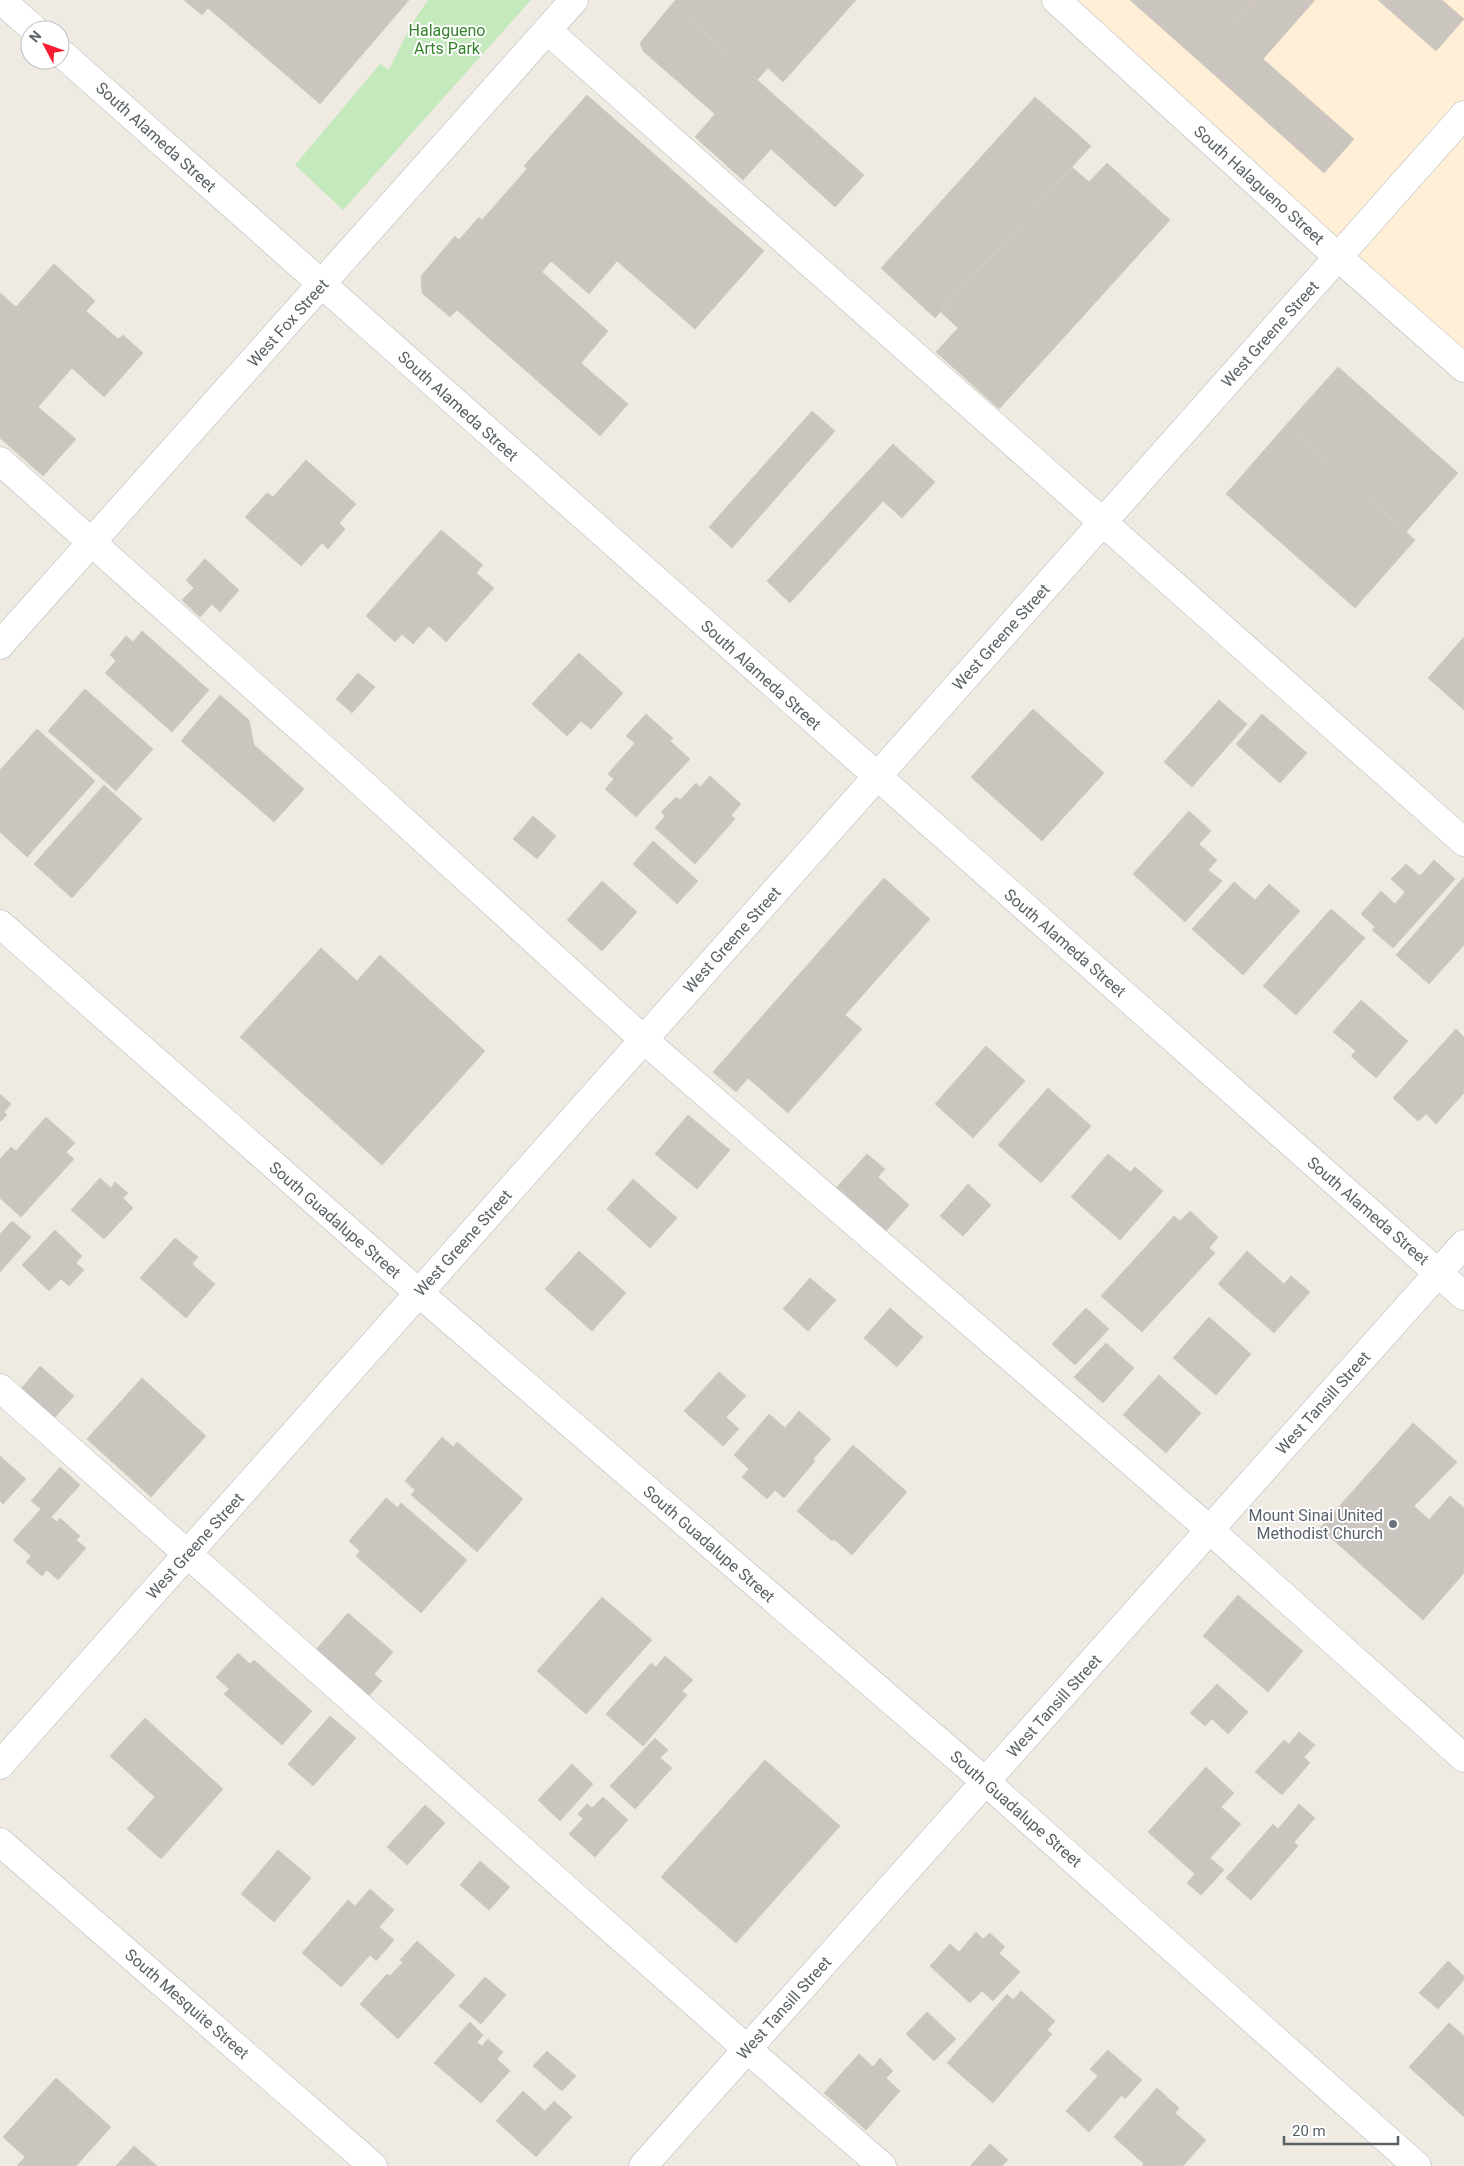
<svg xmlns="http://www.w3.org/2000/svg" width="1464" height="2166" font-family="Roboto,sans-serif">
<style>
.commercial{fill:#ffefd7}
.green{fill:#c3e9bc}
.building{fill:#cac5bf;stroke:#d4cbc0}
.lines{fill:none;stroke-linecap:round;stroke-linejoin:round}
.minor-casing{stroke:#b3b7bb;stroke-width:29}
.minor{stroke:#fff;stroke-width:28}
.worship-dot{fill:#6b7280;stroke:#fff;stroke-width:2}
.labels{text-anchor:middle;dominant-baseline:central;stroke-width:4;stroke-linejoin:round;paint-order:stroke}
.park-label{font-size:16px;fill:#35822c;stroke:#fff}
.street-label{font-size:16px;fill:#5a6165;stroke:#fff}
.worship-label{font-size:16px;fill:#5b616d;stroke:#fff;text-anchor:end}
</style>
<rect width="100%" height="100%" fill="#efeae2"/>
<!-- commercial -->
<path class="commercial" d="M1056 0H1464V368Z"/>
<!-- green -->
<path class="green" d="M428 0H531L343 210 295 165 380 64 389 70 411 25Z"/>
<!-- building -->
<path class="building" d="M184 0H409L320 104 208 8 202 15Z
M676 0H856L783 82 768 68 757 80 672 4Z
M1130 0H1255L1200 62Z
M1255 0H1315L1263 59 1354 139 1324 173 1200 62Z
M1378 0H1442L1464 19 1436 51Z
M672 4 864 175 835 207 771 149 743 180 695 137 715 114 643 51 640 43Z
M587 95 764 251 695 329 617 261 589 294 551 261 542 272 608 331 581 363 628 404 600 436 457 310 450 317 422 293 421 276 455 236 459 240 479 217 482 220 527 169 524 166Z
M1035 97 1091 146 935 318 881 268Z
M1107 163 1170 220 999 409 936 352 958 328 941 312 1072 167 1089 182Z
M54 264 95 301 86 311 118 339 123 335 143 353 104 397 72 368 38 407 76 439 43 476 0 438V293L16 307Z
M1338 367 1458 473 1406 532 1286 425Z
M812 411 835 431 732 548 709 527Z
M1286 425 1415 540 1355 608 1226 494Z
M893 444 935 482 902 518 883 501 790 603 767 581Z
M306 460 356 504 339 523 345 529 328 549 322 543 301 566 245 517 267 493 273 497Z
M441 530 483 565 476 573 494 588 446 642 429 626 413 644 402 634 395 642 366 616Z
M205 559 239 590 220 612 212 604 200 617 182 600 194 588 186 580Z
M142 631 209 690 172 732 105 673 116 661 110 655 126 636 133 642Z
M1464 637V710L1428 678Z
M579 653 623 693 591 729 581 721 567 736 532 704Z
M358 673 375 687 352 713 336 699Z
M85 689 153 749 116 791 48 731Z
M220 695 249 720 254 745 304 789 274 822 181 741Z
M1219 700 1247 724 1192 787 1164 762Z
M1033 709 1104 773 1042 841 971 777Z
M646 714 673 738 670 741 690 759 636 817 605 789 614 779 608 774 635 743 626 736Z
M1262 714 1307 753 1280 783 1236 744Z
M37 729 95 781 27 857 0 832V770Z
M710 776 741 804 731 815 735 819 695 864 655 828 665 816 661 812 676 797 680 800 696 783 700 787Z
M104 785 142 819 72 898 34 864Z
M1189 811 1211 831 1199 844 1217 860 1208 870 1222 881 1185 922 1133 874Z
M533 816 556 836 537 859 513 839Z
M653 841 698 881 677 904 633 864Z
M1434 860 1455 879 1393 948 1372 930 1375 927 1361 914 1381 891 1395 904 1405 892 1391 879 1406 864 1420 876Z
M1464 877V945L1429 984 1396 955Z
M884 878 930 919 845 1015 862 1029 788 1113 748 1078 736 1092 713 1072Z
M602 881 637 912 602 951 567 920Z
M1234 882 1255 900 1269 884 1300 911 1243 975 1192 929Z
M1331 909 1365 938 1296 1015 1263 986Z
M321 948 357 981 380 955 485 1051 382 1165 240 1037Z
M1361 1000 1408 1041 1376 1078 1351 1056 1356 1051 1333 1032Z
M1456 1029 1464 1037V1093L1436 1124 1426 1114 1418 1121 1393 1098Z
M986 1046 1025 1081 973 1138 935 1104Z
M1048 1088 1091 1126 1041 1183 998 1145Z
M0 1094 11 1104 4 1112 7 1115 0 1122Z
M688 1115 730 1150 697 1189 655 1154Z
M46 1117 75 1143 66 1152 74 1159 21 1217 0 1198V1159L11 1147 16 1151Z
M867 1154 885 1169 878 1177 909 1205 886 1231 837 1187Z
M1108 1154 1130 1172 1135 1167 1163 1191 1120 1240 1071 1197Z
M100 1178 111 1188 115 1182 128 1193 123 1198 133 1208 104 1239 71 1210Z
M633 1179 677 1218 650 1248 607 1209Z
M968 1184 991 1205 963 1236 940 1216Z
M1190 1211 1218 1237 1209 1248 1215 1253 1142 1332 1101 1296 1174 1216 1180 1221Z
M12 1221 31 1237 0 1272V1234Z
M55 1230 82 1256 76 1263 84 1270 69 1286 61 1279 49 1291 22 1265Z
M175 1238 198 1257 192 1264 215 1284 186 1318 140 1278Z
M579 1251 626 1293 592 1331 545 1289Z
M1247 1251 1284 1284 1291 1276 1310 1292 1274 1333 1218 1284Z
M810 1278 836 1300 808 1331 783 1309Z
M890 1308 923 1337 897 1367 864 1338Z
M1086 1308 1109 1329 1075 1365 1052 1344Z
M1209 1317 1251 1354 1216 1395 1173 1358Z
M1106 1343 1134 1368 1103 1403 1074 1377Z
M40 1366 74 1396 54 1418 21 1389Z
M719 1372 746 1396 726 1417 739 1429 723 1446 684 1411Z
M1159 1375 1201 1413 1166 1453 1123 1415Z
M142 1378 206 1436 151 1497 87 1439Z
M799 1411 831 1439 813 1459 815 1461 784 1498 775 1490 767 1499 742 1477 749 1469 734 1455 769 1414 785 1428Z
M1413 1423 1457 1462 1414 1506 1429 1520 1450 1496 1464 1508V1573L1423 1620 1320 1528Z
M442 1437 453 1447 457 1442 523 1499 477 1552 411 1495 415 1490 405 1481Z
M853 1445 907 1492 852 1555 834 1539 832 1541 797 1511Z
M0 1456 26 1479 3 1504 0 1501Z
M60 1467 80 1485 51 1517 57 1522 60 1518 80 1536 76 1540 86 1548 58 1580 47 1570 42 1576 26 1562 31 1556 13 1540 41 1509 31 1501Z
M386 1498 398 1508 401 1503 467 1560 421 1613 356 1556 360 1551 349 1541Z
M1238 1595 1303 1651 1268 1692 1203 1636Z
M602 1597 652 1640 586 1714 537 1671Z
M348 1613 393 1652 374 1674 382 1681 366 1699 313 1653Z
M238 1653 250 1664 254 1660 312 1711 282 1745 224 1694 229 1689 216 1677Z
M665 1656 693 1680 682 1691 687 1695 643 1746 606 1714 651 1663 656 1667Z
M1217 1684 1248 1712 1228 1734 1212 1719 1205 1726 1190 1713Z
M330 1716 356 1738 313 1786 288 1764Z
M145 1718 223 1789 161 1859 127 1829 155 1797 110 1756Z
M1299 1732 1315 1745 1304 1757 1310 1763 1282 1795 1255 1772 1284 1740 1289 1744Z
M655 1738 668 1750 660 1758 672 1768 635 1809 610 1786Z
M765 1760 840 1826 736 1943 661 1877Z
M572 1764 593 1784 560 1821 538 1800Z
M1206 1767 1234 1793 1221 1807 1241 1824 1210 1858 1224 1870 1201 1895 1187 1883 1195 1874 1148 1832Z
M603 1797 628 1820 595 1857 569 1834 583 1819 578 1814 587 1804 592 1808Z
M1299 1804 1315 1818 1294 1842 1298 1846 1251 1900 1226 1878 1273 1824 1278 1829Z
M425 1805 445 1823 407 1865 387 1847Z
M278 1850 311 1878 274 1922 241 1894Z
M480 1861 510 1887 489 1910 460 1885Z
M370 1889 394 1910 379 1927 394 1940 376 1961 370 1955 341 1987 302 1953 348 1900 355 1906Z
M976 1932 983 1939 990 1933 1005 1947 999 1953 1020 1972 993 2001 982 1991 970 2003 930 1966 950 1944 959 1952Z
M417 1941 455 1975 398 2039 360 2004 387 1974 390 1976 403 1962 400 1960Z
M1448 1961 1464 1976V1980L1438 2009 1419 1993Z
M485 1977 506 1995 481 2024 459 2006Z
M1021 1991 1055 2021 1047 2030 1052 2034 993 2103 947 2063 1007 1994 1013 2000Z
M927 2012 956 2039 934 2061 906 2034Z
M470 2022 483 2035 477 2042 482 2046 488 2039 503 2052 497 2059 510 2071 481 2103 434 2063Z
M1449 2023 1464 2036V2117L1409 2067Z
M1108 2050 1142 2080 1125 2099 1122 2095 1089 2132 1066 2111 1098 2076 1090 2069Z
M547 2051 576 2076 562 2091 533 2066Z
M859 2054 873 2067 880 2058 893 2071 886 2078 900 2091 866 2130 824 2093Z
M56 2078 111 2127 76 2166H17L25 2157 3 2137Z
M1157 2088 1179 2108 1175 2113 1206 2140 1183 2166H1142L1144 2164 1114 2137Z
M523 2091 545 2111 554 2101 572 2117 536 2157 496 2121Z
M990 2144 1008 2160 1002 2166H970Z
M134 2146 157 2166H116Z"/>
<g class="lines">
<!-- minor casing -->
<g class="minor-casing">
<path id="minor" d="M1 0 35 30
M1056 0 1338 257 1464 368
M547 30 1464 842
M60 52 1464 1296
M0 461 351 773 644 1040 1210 1530 1464 1758
M0 645 574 0
M0 924 419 1293 987 1783 1417 2166
M0 1388 747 2049 882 2166
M0 1765 1464 115
M0 1842 373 2166
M643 2166 1464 1244"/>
</g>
<!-- minor -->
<use href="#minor" class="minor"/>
</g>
<!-- markers -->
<circle class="worship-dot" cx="1393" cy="1524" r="5"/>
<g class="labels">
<!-- park labels -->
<g class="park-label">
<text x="447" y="30">Halagueno<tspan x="447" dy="18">Arts Park</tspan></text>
</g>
<!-- street labels -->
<g class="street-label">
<text transform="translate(156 137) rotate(42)">South Alameda Street</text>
<text transform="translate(1259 185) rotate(42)">South Halagueno Street</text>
<text transform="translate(288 323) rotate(-48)">West Fox Street</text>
<text transform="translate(1270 334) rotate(-48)">West Greene Street</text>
<text transform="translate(458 406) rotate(42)">South Alameda Street</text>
<text transform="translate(1001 637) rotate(-48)">West Greene Street</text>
<text transform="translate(761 675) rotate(42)">South Alameda Street</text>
<text transform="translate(732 940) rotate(-48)">West Greene Street</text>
<text transform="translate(1065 943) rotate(41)">South Alameda Street</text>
<text transform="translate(1368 1211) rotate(41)">South Alameda Street</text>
<text transform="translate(335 1220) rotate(41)">South Guadalupe Street</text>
<text transform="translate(463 1243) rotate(-48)">West Greene Street</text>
<text transform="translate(1323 1403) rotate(-48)">West Tansill Street</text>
<text transform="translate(709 1544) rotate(41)">South Guadalupe Street</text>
<text transform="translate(195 1546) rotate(-48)">West Greene Street</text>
<text transform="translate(1054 1706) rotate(-48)">West Tansill Street</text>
<text transform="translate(1016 1809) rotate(41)">South Guadalupe Street</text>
<text transform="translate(187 2004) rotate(41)">South Mesquite Street</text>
<text transform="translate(784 2008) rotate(-48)">West Tansill Street</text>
</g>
<!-- worship labels -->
<g class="worship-label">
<text x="1383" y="1515">Mount Sinai United<tspan x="1383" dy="18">Methodist Church</tspan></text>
</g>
</g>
<!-- north arrow -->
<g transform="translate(45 45) rotate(311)"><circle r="24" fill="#ffffff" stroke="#bdc0c1"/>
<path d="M0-4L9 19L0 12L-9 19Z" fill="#f91e2f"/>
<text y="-8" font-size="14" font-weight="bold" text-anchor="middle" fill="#5a6165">N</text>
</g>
<!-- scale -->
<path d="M1284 2136v8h114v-8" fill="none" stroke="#5a6165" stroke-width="2.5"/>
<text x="1292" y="2136" font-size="15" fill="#5a6165" stroke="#ffffff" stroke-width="4" paint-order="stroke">20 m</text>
</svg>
